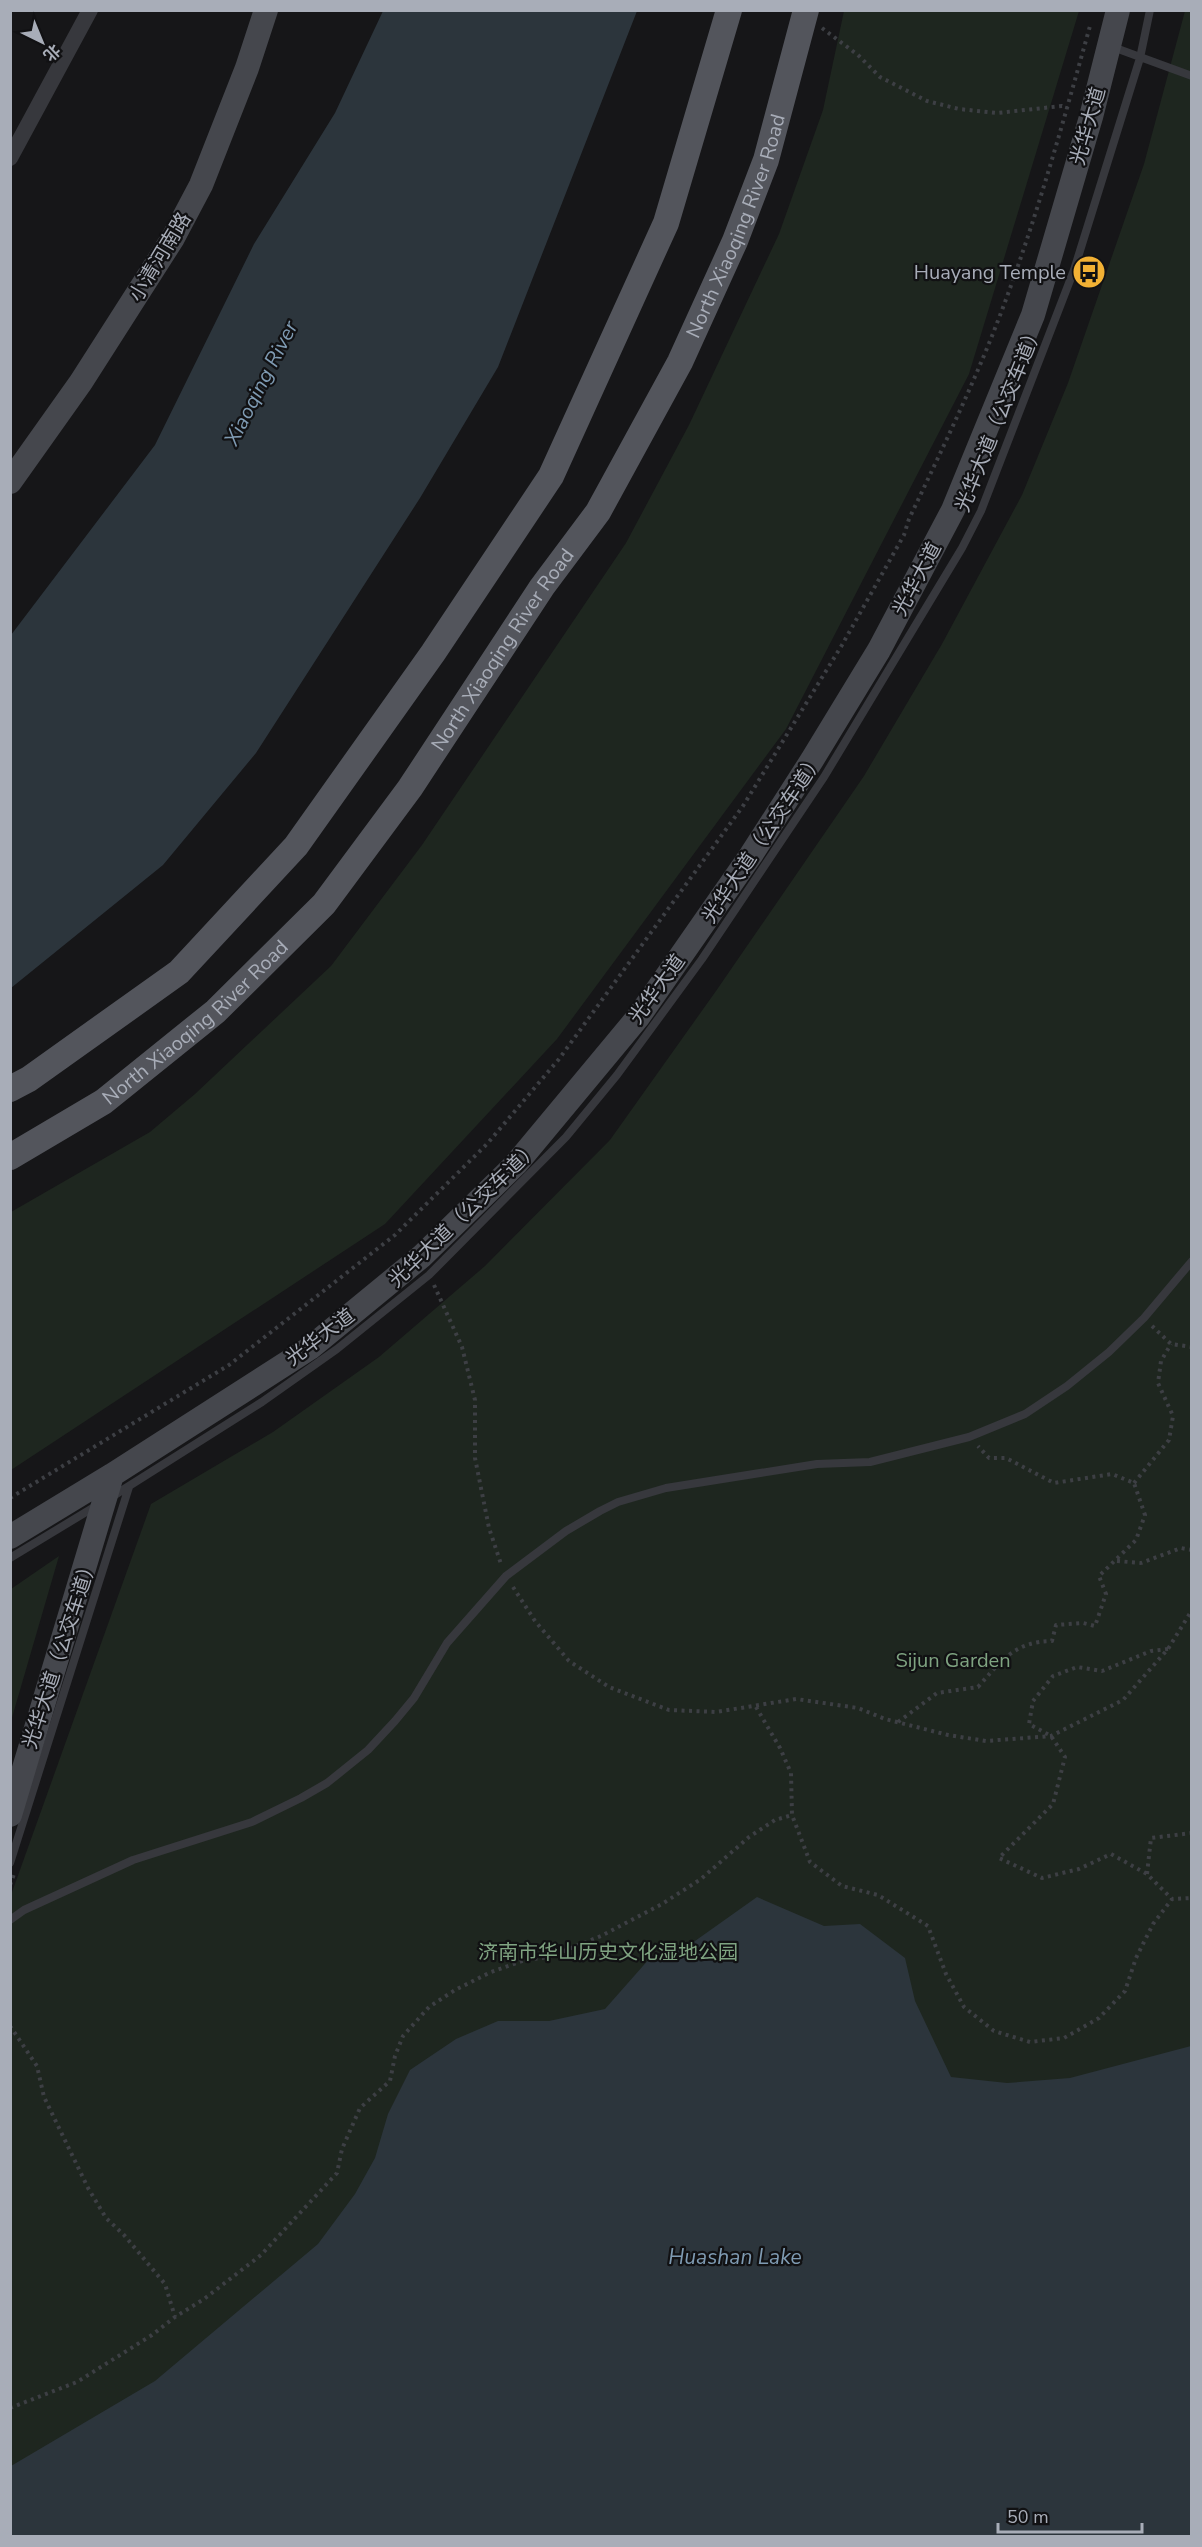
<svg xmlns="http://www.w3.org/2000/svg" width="1202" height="2547" font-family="'Nunito Sans','Noto Sans SC',sans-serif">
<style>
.green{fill:#1e261f}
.water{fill:#2c353c}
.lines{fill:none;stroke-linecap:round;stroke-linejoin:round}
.path{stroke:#3d3f44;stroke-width:4;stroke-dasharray:3 4.5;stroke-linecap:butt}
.service{stroke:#37383d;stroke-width:8}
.minor{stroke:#37383d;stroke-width:16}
.secondary{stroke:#45474d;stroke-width:24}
.primary{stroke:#53555c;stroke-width:26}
.labels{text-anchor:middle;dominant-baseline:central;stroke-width:4.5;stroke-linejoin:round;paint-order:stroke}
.street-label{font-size:20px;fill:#a8adb8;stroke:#111113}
.poi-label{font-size:20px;fill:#a8adb8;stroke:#111113;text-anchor:end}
.park-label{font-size:20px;fill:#7fa381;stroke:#111113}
.water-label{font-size:21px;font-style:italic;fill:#7f9bb3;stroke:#111113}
</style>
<rect width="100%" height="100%" fill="#161618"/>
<!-- green -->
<path class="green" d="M844 11H1079L969 374 786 729 557 1039 385 1224 11 1470V1212L150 1132 195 1094 331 966 422 845 626 543 689 425 779 234 823 110Z
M1185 11H1191V2536H11V1895L151 1504 273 1432 379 1357 485 1266 610 1140 716 991 864 776 942 644 1022 495 1068 383 1144 164Z
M59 1556 11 1721V1589Z"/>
<!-- water -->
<path class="water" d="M383 11H637L498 367 420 498 256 753 163 865 11 988V635L155 445 254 244 335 113Z
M757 1897 824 1926 860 1924 905 1958 915 2001 951 2077 1007 2083 1070 2078 1191 2046V2536H11V2466L155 2381 318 2244 355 2194 375 2158 388 2114 410 2070 456 2039 498 2021H549L605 2009 650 1958 695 1941Z"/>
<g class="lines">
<!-- path -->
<path class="path" d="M822 28 858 55 880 77 927 101 959 109 997 113 1062 106 1067 108
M434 1285 462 1347 475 1400V1458L489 1528 501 1564
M1152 1326 1171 1344 1192 1347
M1134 1483 1169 1440 1173 1416 1158 1383 1161 1361 1171 1344
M10 1498 229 1365 395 1235 487 1144 559 1059 743 806 842 645 904 535 909 519C938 458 967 398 992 336 1032 235 1061 130 1090 26
M1117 1561 1141 1563 1181 1548 1192 1550
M513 1587 535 1621 569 1661 609 1687 669 1710 716 1712 796 1699 858 1708 885 1719 948 1735 986 1741 1051 1736 1123 1700 1168 1649 1192 1610
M1168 1649 1151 1651 1102 1671 1077 1667 1053 1676 1033 1701 1029 1724 1051 1736 1065 1757 1053 1804 999 1858 1042 1878 1079 1869 1111 1854 1147 1874 1172 1899 1192 1898
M756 1707 780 1748 791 1773 792 1815 810 1862 842 1886 878 1895 928 1926 946 1974 964 2007 994 2031 1030 2042 1064 2038 1099 2018 1125 1991 1136 1958 1153 1924 1172 1899
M898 1722 937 1693 978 1687C1000 1662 1015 1641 1052 1641L1056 1625 1083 1623 1095 1626 1106 1594 1099 1576 1136 1540 1145 1515 1134 1483 1112 1474 1054 1483 1006 1458H989L978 1446
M1147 1874 1151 1838 1192 1833
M10 1885 14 1874
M10 2026 37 2066 44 2097 88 2188 106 2218 124 2235 165 2284 175 2317
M10 2408 77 2382 152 2335 175 2317 204 2299 261 2255 337 2173 342 2149 360 2108 390 2081 395 2056 403 2036 429 2007 455 1990 491 1972 525 1960 549 1957 601 1936 662 1904 701 1879 749 1837 775 1820 792 1815"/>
<!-- service -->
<path class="service" d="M1110 46 1192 76
M110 1498 262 1402 337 1349 429 1275 566 1137 617 1075 702 959 824 777 962 548 981 511 1074 270 1140 58 1150 10
M10 1558 96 1506
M10 1863 129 1487
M10 1920 24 1910 133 1860 252 1822 301 1798 327 1783 368 1750 395 1721 414 1698 447 1643 506 1576 566 1531 600 1511 618 1502 666 1488 817 1464 870 1462 969 1437 1025 1414 1067 1386 1109 1352 1144 1318 1192 1261"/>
<!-- minor -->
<path class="minor" d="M10 158 90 10"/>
<!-- secondary -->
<path class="secondary" d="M10 482 81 382 173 238 201 185 247 68 266 10
M10 1537 112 1475 310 1348 422 1256 516 1164 639 1016 751 855 812 760 879 650 953 510 1033 315 1091 117 1118 10
M10 1815 112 1475"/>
<!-- primary -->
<g class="primary">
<path d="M10 1089 29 1079 179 972 296 846 433 653 551 476 666 223 729 10"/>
<path id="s1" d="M10 1157 103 1102 216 1011 324 904 410 788 542 587 598 512 680 362 735 241 766 160 806 10"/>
</g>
</g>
<!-- icons -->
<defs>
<g id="bus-disc" transform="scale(1.725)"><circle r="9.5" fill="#f2b134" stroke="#111113"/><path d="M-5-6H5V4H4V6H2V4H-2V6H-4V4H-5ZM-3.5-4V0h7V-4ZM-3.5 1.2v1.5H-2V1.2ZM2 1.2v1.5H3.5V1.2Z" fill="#111"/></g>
</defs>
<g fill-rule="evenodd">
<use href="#bus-disc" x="1089" y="272"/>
</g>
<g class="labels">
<!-- street labels -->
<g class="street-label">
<text transform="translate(1088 126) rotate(-74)">光华大道</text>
<text stroke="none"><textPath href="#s1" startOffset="1202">North Xiaoqing River Road</textPath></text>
<text transform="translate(160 257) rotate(-59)">小清河南路</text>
<text transform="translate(999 418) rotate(-68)">光华大道（公交车道）</text>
<text transform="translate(917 579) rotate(-62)">光华大道</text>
<text stroke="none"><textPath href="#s1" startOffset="716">North Xiaoqing River Road</textPath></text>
<text transform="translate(763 838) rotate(-56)">光华大道（公交车道）</text>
<text transform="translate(657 989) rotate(-54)">光华大道</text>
<text stroke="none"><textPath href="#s1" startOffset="230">North Xiaoqing River Road</textPath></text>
<text transform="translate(464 1214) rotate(-44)">光华大道（公交车道）</text>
<text transform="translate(320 1337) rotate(-37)">光华大道</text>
<text transform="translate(60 1653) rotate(-72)">光华大道（公交车道）</text>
</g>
<!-- poi labels -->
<g class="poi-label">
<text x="1066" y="272">Huayang Temple</text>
</g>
<!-- park labels -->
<g class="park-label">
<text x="953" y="1660">Sijun Garden</text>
<text x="608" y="1952">济南市华山历史文化湿地公园</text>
</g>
<!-- water labels -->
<g class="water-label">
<text transform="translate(261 383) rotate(-63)">Xiaoqing River</text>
<text x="735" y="2257">Huashan Lake</text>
</g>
</g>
<!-- border -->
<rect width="1202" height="2547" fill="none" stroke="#a8adb8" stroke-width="24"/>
<!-- north arrow -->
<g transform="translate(42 42) rotate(137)" stroke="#111113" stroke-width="4.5" paint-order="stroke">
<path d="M0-4.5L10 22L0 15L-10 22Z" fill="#a8adb8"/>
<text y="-9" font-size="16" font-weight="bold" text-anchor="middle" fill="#a8adb8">北</text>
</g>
<!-- scale -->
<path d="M998 2523v9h144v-9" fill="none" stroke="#a8adb8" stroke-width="3"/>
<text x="1007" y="2523" font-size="18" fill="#a8adb8" stroke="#111113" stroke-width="4.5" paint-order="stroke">50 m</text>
</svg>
